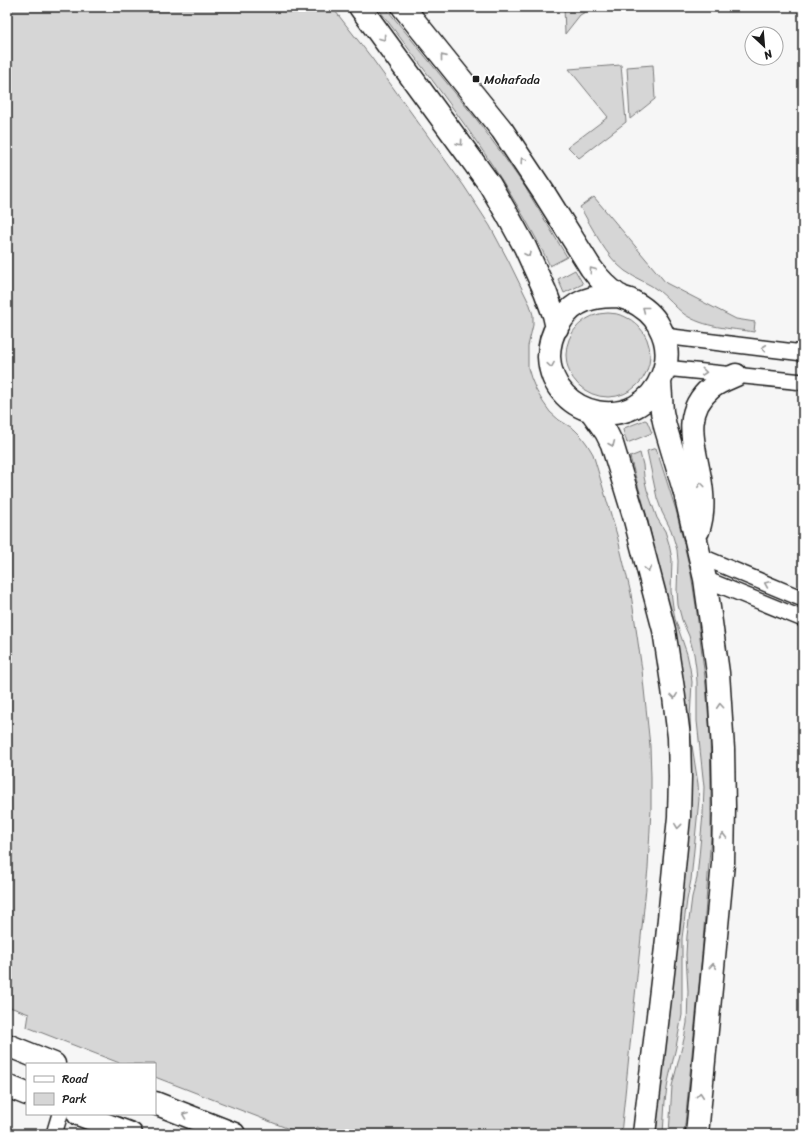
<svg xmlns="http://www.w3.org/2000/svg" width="810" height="1141" font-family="Sriracha,sans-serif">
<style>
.green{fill:#d6d6d6;stroke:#797979}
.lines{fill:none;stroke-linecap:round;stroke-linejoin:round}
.street-casing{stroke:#1c1c1c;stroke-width:18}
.secondary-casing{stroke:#1c1c1c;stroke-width:25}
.primary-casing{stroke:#1c1c1c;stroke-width:25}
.street{stroke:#fff;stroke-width:15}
.secondary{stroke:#fff;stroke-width:22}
.primary{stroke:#fff;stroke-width:22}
.oneway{stroke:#999}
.poi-dot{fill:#1c1c1c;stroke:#fff;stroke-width:1.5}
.labels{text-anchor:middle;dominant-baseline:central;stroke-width:4;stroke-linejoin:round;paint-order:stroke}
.poi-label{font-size:13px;fill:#1c1c1c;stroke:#fff;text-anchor:start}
</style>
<rect width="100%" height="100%" fill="#f6f6f6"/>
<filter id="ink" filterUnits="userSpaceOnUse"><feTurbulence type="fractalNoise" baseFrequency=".025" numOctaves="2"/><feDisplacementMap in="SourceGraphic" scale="8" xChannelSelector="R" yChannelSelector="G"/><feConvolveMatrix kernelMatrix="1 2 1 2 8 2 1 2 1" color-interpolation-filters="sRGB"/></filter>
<g filter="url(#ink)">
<!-- green -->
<path class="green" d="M7 7H332L371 57 464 186 490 226 508 260 530 305 533 315V325L528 346V368L531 378 536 390 543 402 550 412 559 420 574 429 581 436 587 444 593 454 617 535 631 594 642 670 650 746 651 777V809L648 868 621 1134H333L317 1127 314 1134H302L155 1077V1064H122L27 1027 29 1014 7 1006Z
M377 7H385L477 120 502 154 525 187 567 257 550 266C540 245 529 225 517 205 476 135 425 71 377 7Z
M564 7H594L580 15 565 34Z
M621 65 626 122 579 158 568 147 608 117 569 69Z
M653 65 655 99 630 119 627 67Z
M594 197 666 283 736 319 755 322 754 332C730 328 704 328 684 314 675 307 668 298 659 291 649 283 636 279 625 271 606 257 592 227 580 207Z
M575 270 583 284 564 293 558 279Z
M566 355a42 42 0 1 1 84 0a42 42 0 1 1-84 0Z
M645 420 647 421 652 433 627 443 623 430 624 428Z
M656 448 676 510 691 574 696 606 706 686 710 735 711 785V836L702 954 684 1134H669L672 1086 684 1039 687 1023 688 991 686 955 687 936 692 897 697 878 703 814 704 787 697 721V682L696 668 694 654 689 636 682 620 678 605 677 590 678 561 677 550 671 530 662 512 657 498 647 451Z
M640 453 643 465 644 477 647 490 657 518 665 531 669 544 672 559 671 591 673 607 675 619 687 654 690 668 692 682 690 718 691 739 698 784 699 799 691 880 687 900 682 938V1015L676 1047 668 1082 665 1101 663 1134H656L673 953 678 914 661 577 647 517 630 457Z"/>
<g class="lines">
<!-- street casing -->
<g class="street-casing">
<path id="street" d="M664 336 803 353
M665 368 803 382
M700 556 803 599
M705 579 803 619
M54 1134 60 1114"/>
</g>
<!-- secondary casing -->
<g class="secondary-casing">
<path id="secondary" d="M7 1045 54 1064
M7 1086 27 1094
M155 1103 234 1134
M78 1114 131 1134"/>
</g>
<!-- primary casing -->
<g class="primary-casing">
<path id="primary" d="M360 7 469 156 490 185 508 216 525 247 545 291 554 315 557 328
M403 7 502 130 544 193 591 268C599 279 608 288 619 296 623 298 627 299 630 300 642 306 653 314 659 326 668 342 669 359 662 376 639 435 552 420 549 357 549 346 552 334 558 325 561 321 564 316 567 313 581 297 601 296 620 296
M660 382 662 412 665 426 685 493 705 579 718 673 723 749 724 807 723 863 697 1134
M591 411 606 432 612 444 634 516 664 630 673 689 679 737 680 777 679 817 667 939 644 1134
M698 531C705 512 703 492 699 473 693 442 683 411 711 388 718 382 727 379 736 375"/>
</g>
<!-- street -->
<use href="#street" class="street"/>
<!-- secondary -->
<use href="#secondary" class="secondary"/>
<!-- primary -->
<use href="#primary" class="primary"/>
</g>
<!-- one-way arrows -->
<defs><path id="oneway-chevron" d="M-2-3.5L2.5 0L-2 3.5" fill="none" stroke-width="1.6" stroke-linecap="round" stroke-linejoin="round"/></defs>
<g class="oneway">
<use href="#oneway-chevron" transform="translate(383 38) rotate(54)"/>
<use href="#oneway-chevron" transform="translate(443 57) rotate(-129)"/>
<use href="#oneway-chevron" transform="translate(460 143) rotate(54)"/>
<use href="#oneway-chevron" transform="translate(523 160) rotate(-124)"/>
<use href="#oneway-chevron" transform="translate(528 254) rotate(65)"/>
<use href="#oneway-chevron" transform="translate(592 270) rotate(-127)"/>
<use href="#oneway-chevron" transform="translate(645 309) rotate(-142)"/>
<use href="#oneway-chevron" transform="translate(764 348) rotate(-173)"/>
<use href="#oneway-chevron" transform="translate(551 365) rotate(81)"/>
<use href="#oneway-chevron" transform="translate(704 372) rotate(5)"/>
<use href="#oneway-chevron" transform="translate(612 444) rotate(67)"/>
<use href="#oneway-chevron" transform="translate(701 485) rotate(-97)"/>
<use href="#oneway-chevron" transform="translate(648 569) rotate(76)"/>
<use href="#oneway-chevron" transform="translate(767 584) rotate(-157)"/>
<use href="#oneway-chevron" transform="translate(674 696) rotate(83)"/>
<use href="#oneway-chevron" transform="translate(720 706) rotate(-94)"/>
<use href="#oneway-chevron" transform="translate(678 826) rotate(96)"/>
<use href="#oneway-chevron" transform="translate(723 836) rotate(-89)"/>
<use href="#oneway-chevron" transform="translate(713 966) rotate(-85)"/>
<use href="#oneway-chevron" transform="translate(700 1095) rotate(-85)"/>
<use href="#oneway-chevron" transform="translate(185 1115) rotate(-159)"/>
</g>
</g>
<!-- markers -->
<rect class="poi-dot" x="472" y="75" width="8" height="8" rx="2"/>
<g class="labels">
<!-- poi labels -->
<g class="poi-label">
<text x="484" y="79">Mohafada</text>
</g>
</g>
<!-- margin -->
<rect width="810" height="1141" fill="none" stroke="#fff" stroke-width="24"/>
<rect x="12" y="12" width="786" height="1117" fill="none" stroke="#1c1c1c" stroke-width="1.5" filter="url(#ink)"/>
<!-- legend -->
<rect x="26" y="1063" width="130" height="52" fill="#ffffff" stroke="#a4a4a4"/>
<rect x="34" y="1076" width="20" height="6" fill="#ffffff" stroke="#a4a4a4"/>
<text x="62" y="1083" font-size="12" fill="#1c1c1c">Road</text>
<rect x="34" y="1093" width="20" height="12" fill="#d6d6d6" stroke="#a4a4a4"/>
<text x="62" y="1103" font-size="12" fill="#1c1c1c">Park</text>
<!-- north arrow -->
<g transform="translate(764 46) rotate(154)"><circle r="19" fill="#ffffff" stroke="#a4a4a4"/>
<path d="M0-3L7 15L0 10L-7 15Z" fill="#1c1c1c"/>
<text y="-6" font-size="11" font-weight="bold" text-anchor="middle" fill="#1c1c1c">N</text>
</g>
</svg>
